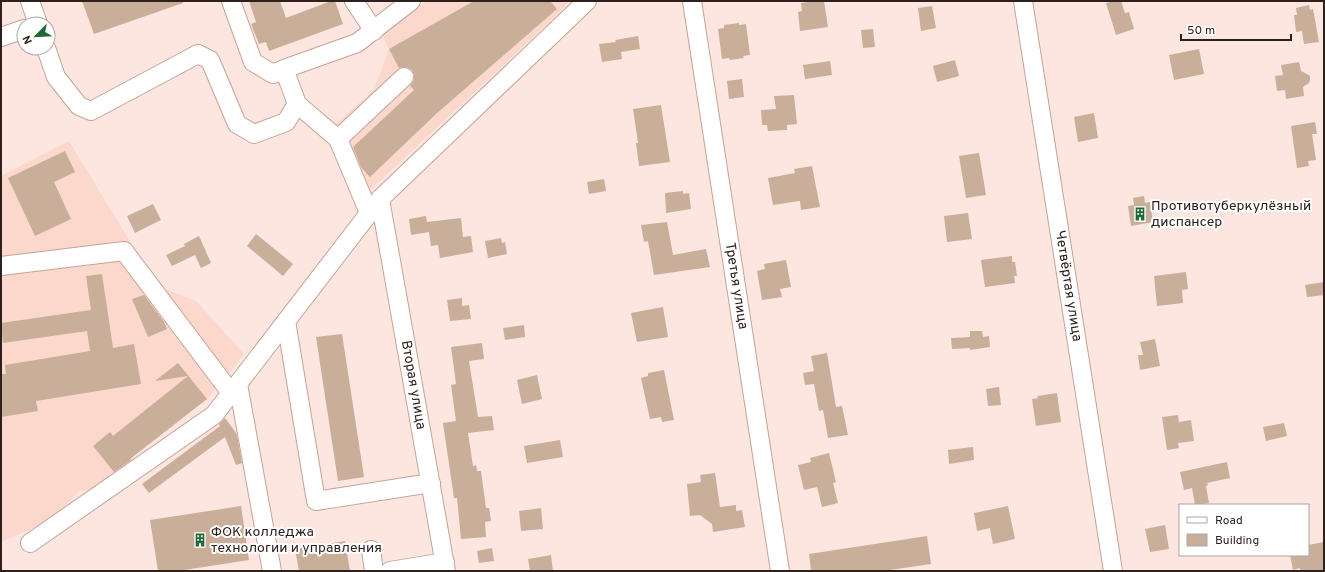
<svg xmlns="http://www.w3.org/2000/svg" width="1325" height="572" font-family="Overpass,sans-serif">
<style>
.built{fill:#fbd7cc}
.building{fill:#c9ae99}
.lines{fill:none;stroke-linecap:round;stroke-linejoin:round}
.minor-casing{stroke:#c5a398;stroke-width:20}
.minor{stroke:#fff;stroke-width:18}
.labels{text-anchor:middle;dominant-baseline:central;stroke-width:4;stroke-linejoin:round;paint-order:stroke}
.poi-label{font-size:14px;fill:#2e211d;stroke:#fff;text-anchor:start}
.street-label{font-size:14px;fill:#2e211d;stroke:#fff}
</style>
<rect width="100%" height="100%" fill="#fce6df"/>
<!-- built -->
<path class="built" d="M426 1H569L560 12 368 192 326 133 374 90 389 49 383 36Z
M69 141 152 278 162 288 196 301 244 354 222 382 207 399 135 455 132 462 106 487 79 491 51 520 1 542V176Z"/>
<!-- building -->
<path class="building" d="M82 1H183V3L94 34Z
M249 1H280L286 18 331 1H335L343 24 269 51 266 42 259 44 251 24 256 22Z
M474 1H550L557 9 436 114 370 177 361 167 353 147 414 90 410 86 414 80V75L412 70 407 67 399 68 389 49Z
M816 1H824L828 27 800 31 798 12 802 11 801 3Z
M1113 1H1121L1125 13 1129 12 1134 29 1116 35 1106 3Z
M1309 5 1310 10 1313 9 1319 42 1304 44 1302 31 1296 32 1294 15H1297L1296 8Z
M932 6 936 28 921 31 918 8Z
M739 23V25L746 24 750 55 743 56 744 58 730 60 729 58 722 59 718 29 724 28V25Z
M873 29 875 47 863 48 861 30Z
M638 36 640 49 621 52 622 59 602 62 599 44 616 42 615 40Z
M1199 49 1204 74 1174 80 1169 55Z
M955 60 959 76 937 82 933 66Z
M830 61 832 75 805 79 803 65Z
M1299 62 1301 71 1307 74 1310 76V80L1309 83 1303 87 1304 96 1286 99 1285 90 1277 91 1275 76 1283 75 1281 65Z
M742 79 744 97 729 99 727 81Z
M794 95 797 124 787 125V130L768 131 767 125H762L761 110 776 109 774 96Z
M661 105 670 162 639 166 636 143H638L633 109Z
M1094 113 1098 138 1078 142 1074 117Z
M1315 122 1317 134H1312L1316 160 1308 161 1309 166 1297 168 1291 126Z
M65 151 75 172 54 182 71 219 35 236 8 178Z
M979 153 986 195 966 198 959 156Z
M812 166 820 207 801 210 800 201 773 205 768 178 795 173 794 169Z
M604 179 606 191 589 194 587 182Z
M683 191V194L689 193 691 209 666 213 665 193Z
M1144 196 1145 203 1150 202 1153 222 1131 226 1128 206 1134 205 1133 198Z
M153 204 161 220 135 233 127 216Z
M968 213 972 239 947 242 944 216Z
M426 216 427 222 461 218 463 237 471 236 473 252 440 258 438 245 431 246 429 232 411 235 409 219Z
M667 222 673 255 706 249 710 267 654 275 648 241 644 242 641 225Z
M256 234 293 264 283 276 247 246Z
M199 236 211 263 201 268 195 255 172 266 166 255 185 246 184 244Z
M501 238 502 243 505 242 507 254 488 258 485 241Z
M1012 256V262H1015L1017 276H1014L1015 283 985 287 981 260Z
M786 260 791 287 780 289 782 297 762 300 757 271 765 269 764 264Z
M1186 272 1188 289 1182 290 1183 303 1157 306 1154 276Z
M102 274 113 348 134 344 141 384 36 401 38 411 1 417V374H6L5 365 90 351 87 331 3 343 1 323 91 310 86 276Z
M1324 282V295L1307 297 1305 285Z
M144 295 164 322 167 329 148 337 132 299Z
M462 298V306L469 305 471 319 450 321 447 300Z
M663 307 668 337 637 342 631 313Z
M524 325 525 337 505 340 503 328Z
M970 331H982L983 337 989 336 990 347 970 350V348L952 349 951 338 970 337Z
M342 334 364 477 338 481 316 337Z
M1155 339 1160 366 1140 370 1138 355H1143L1140 342Z
M482 343 484 359 469 361 478 417 492 416 494 430 468 433 473 466 476 465 477 471H481L486 508H489L491 521 485 522 486 537 461 539 457 498H454L443 423 456 421 451 385 456 384 451 347Z
M827 353 836 407 842 406 848 435 828 438 823 410 819 411 814 384 805 385 803 373 814 371 811 356Z
M178 363 207 399 130 459 131 460 114 472 93 446 110 432 113 436 188 376 155 381Z
M664 370 674 420 662 422 661 417 650 419 641 378 648 376V373Z
M537 375 542 399 522 404 517 380Z
M999 387 1001 405 988 406 986 389Z
M1057 393 1061 422 1036 426 1032 399 1038 398 1037 396Z
M1178 415 1179 422 1191 420 1194 441 1178 443 1179 448 1167 450 1162 417Z
M225 418 234 430 237 435 242 463 236 465 225 437 149 493 142 484 220 426 219 424Z
M1284 423 1287 436 1266 441 1263 427Z
M560 440 563 457 527 463 524 446Z
M973 447 974 460 949 464 948 450Z
M829 453 836 482 833 483 838 503 822 507 817 487 804 490 798 465 811 462 810 458Z
M1227 462 1230 478 1207 483 1208 485 1206 486 1209 503 1195 505 1192 488 1184 490 1180 472Z
M715 473 720 507 736 505V511L742 510 745 527 713 532 712 524 700 515 690 516 687 484 701 482 700 475Z
M241 506 249 560 178 571H158L150 520Z
M1008 506 1015 539 993 544 990 528 977 531 974 513Z
M541 508 543 529 521 531 519 511Z
M1165 525 1169 549 1150 552 1145 529Z
M927 536 931 564 883 571H811L809 554Z
M345 541 350 571H299L295 549Z
M1324 542V570L1316 571H1300V568L1293 570 1290 555H1308V545Z
M492 548 494 561 479 563 477 551Z
M551 555 553 571H530L528 559Z"/>
<g class="lines">
<!-- minor casing -->
<g class="minor-casing">
<path id="minor" d="M30 1 38 24
M231 1 253 62 273 74 284 69
M354 1 374 31
M692 1 780 571
M1023 1 1113 571
M1 37 24 29
M46 48 56 77 79 106 91 111 198 54 210 60 237 124 254 134 286 122 297 104 284 69 357 43 411 1
M297 104 338 139
M380 199 446 571
M369 213 338 139 404 77
M1 266 124 251 231 393
M286 321 316 501 431 483
M238 384 272 571
M30 543 214 415 380 199 587 1
M371 550 374 571
M390 571 445 562"/>
</g>
<!-- minor -->
<use href="#minor" class="minor"/>
</g>
<!-- icons -->
<defs>
<g id="building-bare" transform="scale(1.08)"><path d="M-4-6H4V6H1V3H-1V6H-4ZM-2.5-4.3h1.7v1.8h-1.7ZM.8-4.3h1.7v1.8H.8ZM-2.5-1h1.7V.8h-1.7ZM.8-1h1.7V.8H.8Z" fill="#1c6735" stroke="#fff" stroke-width="2.5" paint-order="stroke"/></g>
</defs>
<g fill-rule="evenodd">
<use href="#building-bare" x="1140" y="214"/>
<use href="#building-bare" x="200" y="540"/>
</g>
<g class="labels">
<!-- poi labels -->
<g class="poi-label">
<text x="1151" y="206">Противотуберкулёзный<tspan x="1151" dy="16">диспансер</tspan></text>
<text x="211" y="532">ФОК колледжа<tspan x="211" dy="16">технологии и управления</tspan></text>
</g>
<!-- street labels -->
<g class="street-label">
<text transform="translate(736 286) rotate(81)">Третья улица</text>
<text transform="translate(1068 286) rotate(81)">Четвёртая улица</text>
<text transform="translate(413 385) rotate(80)">Вторая улица</text>
</g>
</g>
<!-- border -->
<rect width="1325" height="572" fill="none" stroke="#2e211d" stroke-width="4"/>
<!-- legend -->
<rect x="1179" y="504" width="130" height="52" fill="#ffffff" stroke="#aba6a5"/>
<rect x="1187" y="517" width="20" height="6" fill="#ffffff" stroke="#aba6a5"/>
<text x="1215" y="524" font-size="12" fill="#2e211d">Road</text>
<rect x="1187" y="534" width="20" height="12" fill="#c9ae99" stroke="#aba6a5"/>
<text x="1215" y="544" font-size="12" fill="#2e211d">Building</text>
<!-- north arrow -->
<g transform="translate(36 36) rotate(246)"><circle r="19" fill="#ffffff" stroke="#aba6a5"/>
<path d="M0-3L7 15L0 10L-7 15Z" fill="#1c6735"/>
<text y="-6" font-size="11" font-weight="bold" text-anchor="middle" fill="#2e211d">N</text>
</g>
<!-- scale -->
<path d="M1181 34v6h110v-6" fill="none" stroke="#2e211d" stroke-width="2"/>
<text x="1187" y="34" font-size="12" fill="#2e211d" stroke="#ffffff" stroke-width="3" paint-order="stroke">50 m</text>
</svg>
